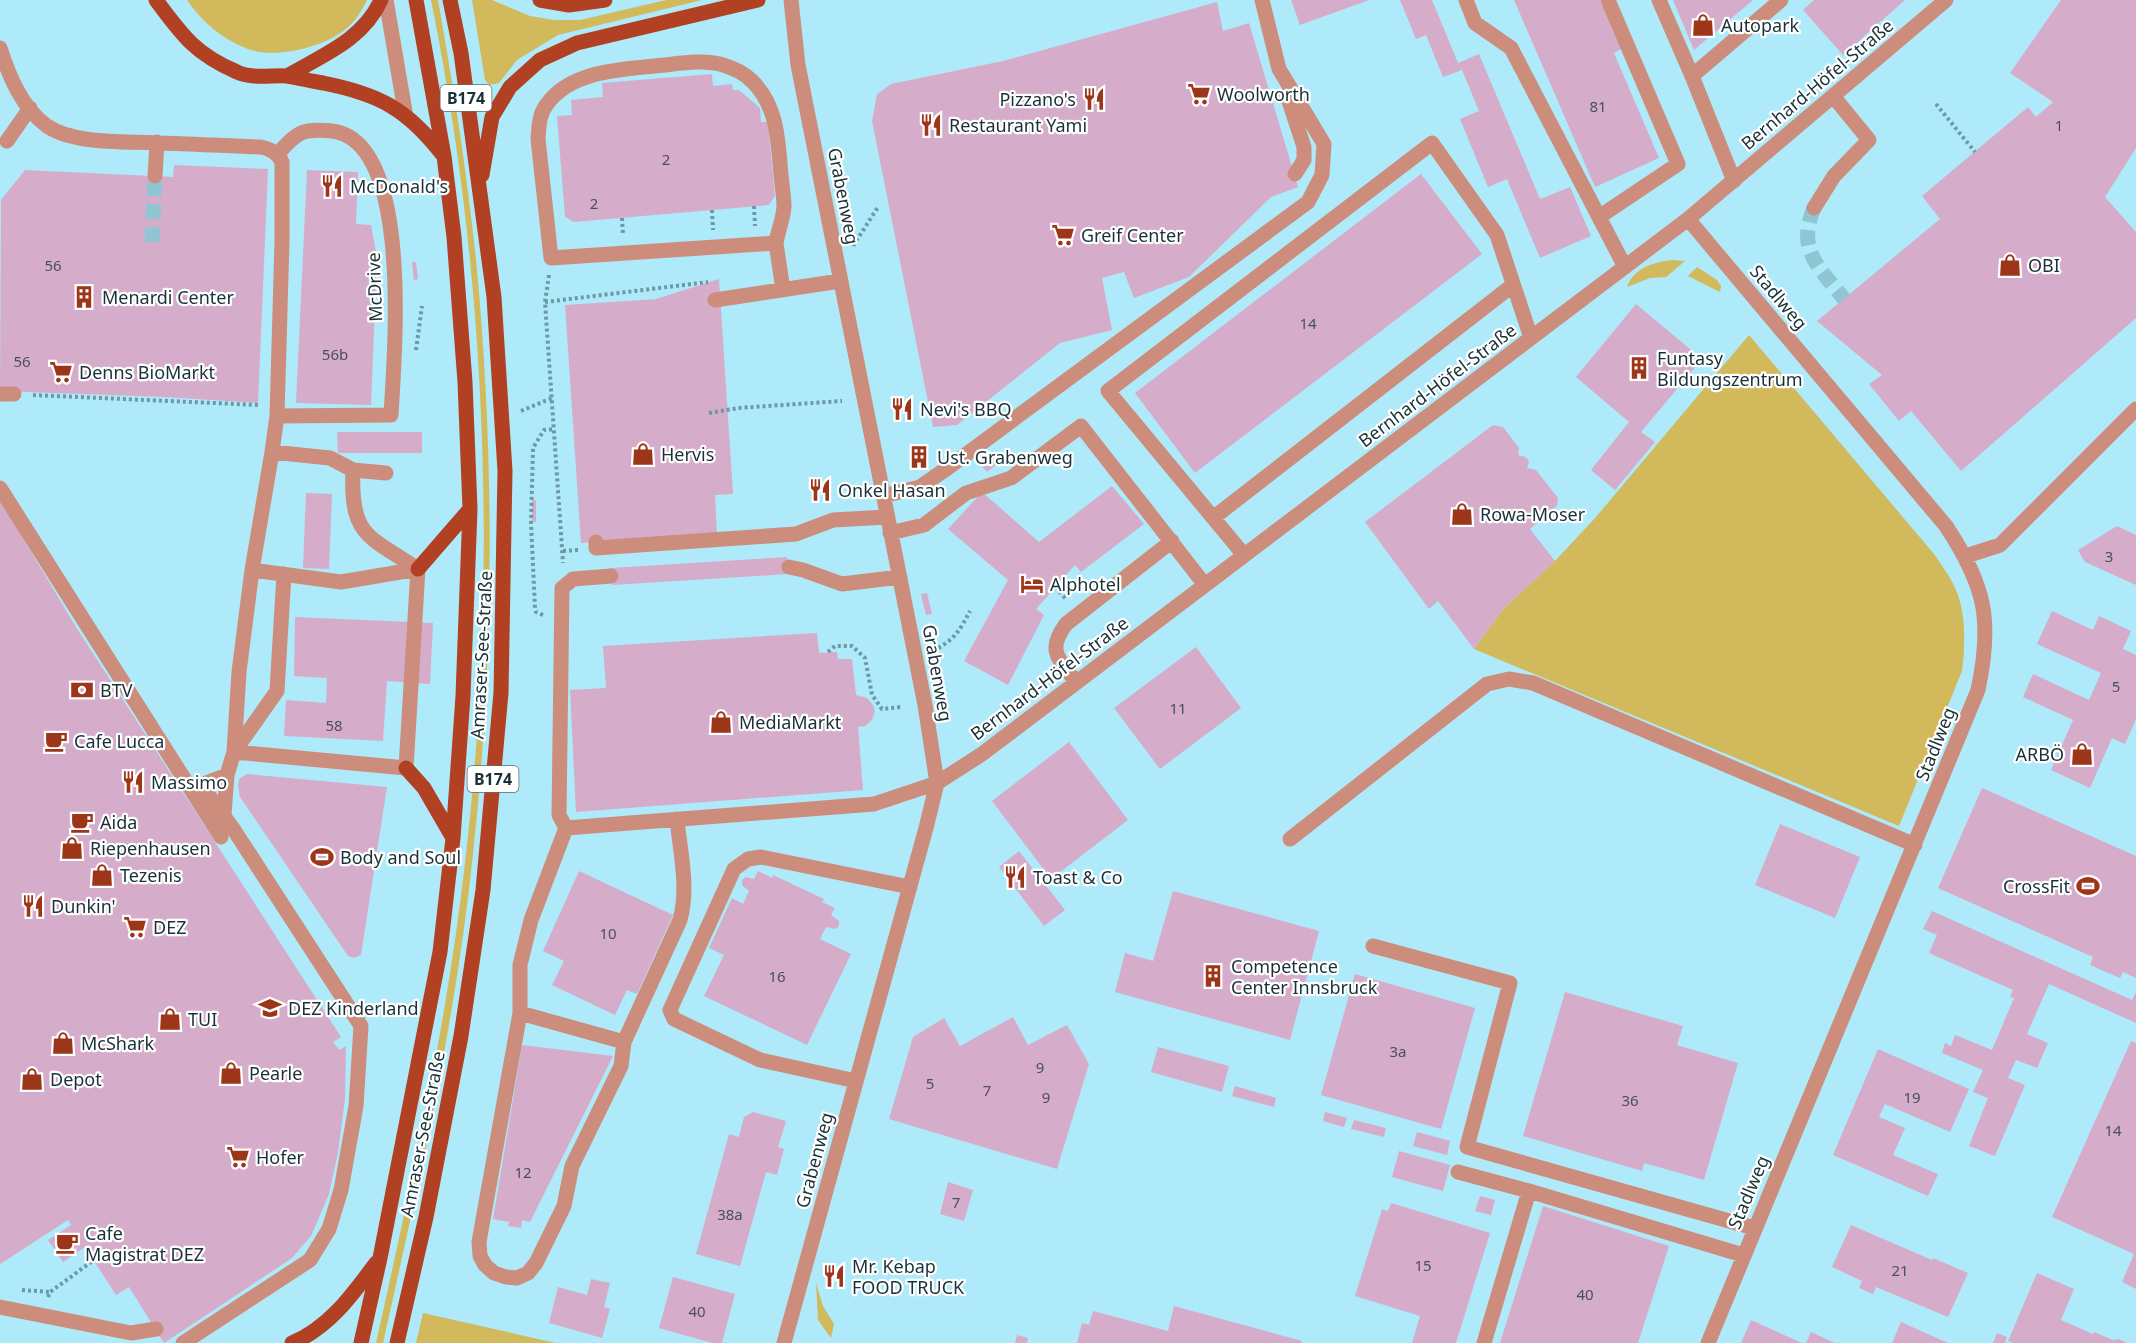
<svg xmlns="http://www.w3.org/2000/svg" width="2136" height="1343" font-family="'Noto Sans',sans-serif">
<style>
.green{fill:#d1b95c}
.building{fill:#d6accb}
.lines{fill:none;stroke-linecap:round;stroke-linejoin:round}
.minor-tunnel{stroke:#90c5d3;stroke-width:15;stroke-dasharray:15 8;stroke-linecap:butt}
.path{stroke:#6d99a5;stroke-width:4;stroke-dasharray:3 3;stroke-linecap:butt}
.minor{stroke:#cd8d7c;stroke-width:15}
.major{stroke:#b24022;stroke-width:15}
.labels{text-anchor:middle;dominant-baseline:central;stroke-width:4.5;stroke-linejoin:round;paint-order:stroke}
.number-label{font-size:15px;fill:#48505c}
.shield{fill:#fff;stroke:#5e6f73;stroke-width:1.5}
.shield-label{font-size:16px;font-weight:bold;fill:#193137}
.poi-label{font-size:18px;fill:#193137;stroke:#fff;text-anchor:start}
.street-label{font-size:18px;fill:#193137;stroke:#fff}
</style>
<rect width="100%" height="100%" fill="#aeeafa"/>
<!-- green -->
<path class="green" d="M187 0H367C363 8 358 17 352 23 332 46 276 60 248 49 222 39 202 22 187 0Z
M431 0H438C454 90 468 179 477 270 495 464 494 660 473 854 456 1019 419 1182 383 1343H376C412 1181 448 1019 466 854 498 575 487 276 431 0Z
M472 0H492L530 16 554 20H580L666 0H702L558 35 517 60 499 83 489 85 485 80Z
M1671 260 1685 261 1666 277 1650 278 1627 287C1634 268 1652 263 1671 260Z
M1697 267 1717 280 1721 286 1720 292 1688 276Z
M1749 335 1934 554C1942 566 1953 580 1958 595 1966 619 1965 646 1962 671L1899 826 1474 649 1503 609 1555 561 1596 517Z
M816 1283 823 1306 834 1324 831 1338 818 1320Z
M423 1313 556 1343H416Z"/>
<!-- building -->
<path class="building" d="M1291 0H1369L1300 25Z
M1400 0H1432L1458 63 1479 54 1540 199 1570 187 1591 236 1540 258 1507 179 1488 187 1460 119 1479 111 1462 70 1443 77 1426 35 1416 39Z
M1514 0H1600L1621 49 1614 53 1659 158 1595 187Z
M1673 0H1753L1694 50Z
M1814 0H1905L1843 55 1803 10Z
M2061 0H2136V148L2105 197 2136 232V318L1961 471 1911 411 1899 421 1869 384 1882 375 1817 321 1940 219 1922 196 2028 107 2036 117 2053 102 2010 73Z
M1217 2 1223 31 1249 23 1298 187 1271 197 1189 277 1134 298 1124 272 1102 278 1112 330 1060 343 957 425 933 427 872 121 877 94 891 84 1003 61Z
M712 74 713 86 732 84 733 90H739L760 108 761 122H768L775 196 769 205 574 222 565 217 557 116 572 115 571 100 603 97 602 83Z
M174 165 268 169 258 403 163 397 0 391 1 200 25 170 173 177Z
M307 170 358 172 356 224 371 225 377 257 371 405 296 403Z
M1421 174 1482 254 1195 473 1135 393Z
M412 262H416L418 279 414 280Z
M719 279 733 494 715 495 717 534 581 543 565 305 656 299Z
M1636 304 1702 359 1641 432 1655 442 1615 490 1591 470 1629 422 1576 377Z
M1493 425 1503 427 1519 448 1518 455 1526 457 1529 461 1527 468 1536 470 1558 498 1557 506 1530 529 1555 561 1503 609 1474 649 1438 601 1429 609 1365 522Z
M337 432H422V453H338Z
M925 447 928 465 914 468 911 449Z
M991 457 997 464 987 472 981 465Z
M1112 486 1144 524 1081 572 1075 565 1036 609 1044 615 1008 685 964 661 1008 580 948 529 982 492 1039 542Z
M306 493 332 494 329 569 303 568Z
M0 500 76 627 341 1037 333 1042 340 1050 346 1046 345 1099 338 1152 329 1194 311 1236 292 1258 164 1343 129 1287 116 1295 85 1247 63 1262 48 1240 71 1225 68 1220 0 1264Z
M532 500H536V522H532Z
M2117 526 2136 535V585L2085 562 2078 550Z
M787 557 788 574 612 585 611 568Z
M927 593 932 614 926 615 921 594Z
M2052 611 2093 630 2099 616 2131 631 2123 649 2136 655V719L2125 744 2112 738 2090 788 2051 770 2073 720 2023 697 2033 674 2089 700 2101 673 2037 644Z
M295 617 433 623 430 684 387 681 383 741 284 736 286 700 326 703 327 678 294 676Z
M817 633 819 653 837 652 838 659H852L856 695 867 698 873 705 875 711 872 720 865 726 858 727 863 790 576 812 570 690 606 688 603 646Z
M1196 647 1241 708 1160 769 1114 708Z
M1069 742 1128 820 1051 879 992 801Z
M247 774 387 787 361 955 354 958 348 956 240 797 238 787 239 779Z
M1982 788 2136 856V978L2123 972 2120 978 2090 965 2093 957 1938 888Z
M1780 824 1860 857 1835 918 1755 885Z
M1019 851 1065 910 1044 926 999 867Z
M579 871 673 915 637 994 627 990 615 1015 552 985 564 961 543 951Z
M758 871 772 878 773 875 824 899 822 902 835 908 831 915 839 921V926L835 929 826 927 820 939 851 954 807 1045 704 996 724 955 709 948 732 898 743 904 749 891 742 885V880L746 877 754 879Z
M1173 891 1319 931 1290 1040 1115 992 1125 953 1153 961Z
M1932 911 2132 1000 2136 992V1023L2049 984 2027 1034 2048 1043 2037 1068 2016 1060 2008 1078 2025 1085 1995 1156 1969 1146 1988 1098 1973 1092 1983 1070 1942 1053 1945 1043 1951 1046 1955 1035 1992 1050 2014 998 2010 997 2013 990 1929 953 1937 935 1923 929Z
M1355 974 1475 1008 1441 1129 1321 1095Z
M1565 992 1683 1026 1677 1045 1738 1063 1704 1180 1644 1163 1642 1171 1523 1136Z
M1013 1017 1028 1045 1067 1025 1089 1064 1057 1169 889 1119 913 1037 944 1018 960 1046Z
M2131 1041 2136 1043V1289L2122 1282 2134 1254 2052 1217Z
M522 1045 613 1056 530 1222 522 1220 521 1228 508 1226 509 1222 493 1219Z
M1158 1047 1229 1066 1222 1092 1151 1072Z
M1878 1049 1969 1089 1950 1132 1885 1104 1879 1117 1905 1128 1893 1155 1938 1174 1928 1196 1833 1155Z
M1235 1086 1276 1098 1274 1107 1232 1096Z
M753 1112 786 1121 778 1147 784 1149 777 1175 766 1172 740 1266 696 1254 729 1134 739 1137 744 1117Z
M1325 1112 1347 1118 1344 1127 1323 1121Z
M1354 1120 1386 1128 1384 1137 1351 1129Z
M1417 1132 1450 1141 1447 1155 1413 1146Z
M1399 1151 1450 1165 1443 1191 1392 1177Z
M948 1182 973 1190 964 1221 940 1214Z
M1480 1196 1495 1200 1491 1215 1475 1211Z
M1391 1203 1490 1233 1456 1343H1412L1420 1316 1355 1296 1382 1209 1388 1211Z
M1543 1206 1669 1246 1638 1343H1500Z
M1851 1225 1932 1260 1933 1258 1968 1273 1948 1317 1876 1287 1873 1294 1859 1288 1862 1281 1832 1267Z
M2037 1273 2074 1289 2061 1320 2093 1334 2094 1332 2113 1340 2118 1339 2128 1343H2013L2008 1341Z
M673 1277 735 1294 722 1343H712L659 1328Z
M591 1279 610 1283 604 1307 610 1309 602 1338 549 1323 558 1287 587 1295Z
M1174 1306 1302 1341 1301 1343H1077L1082 1323 1089 1325 1093 1311 1168 1331Z
M1751 1320 1802 1343H1741Z
M1901 1322 1948 1343H1892Z
M1811 1332 1835 1343H1806Z
M1997 1333 2007 1337 2005 1343H1993Z
M1017 1335 1028 1338 1027 1343H1015Z"/>
<g class="lines">
<!-- minor-tunnel -->
<path class="minor-tunnel" d="M1814 208C1796 250 1819 267 1844 299
M152 242 155 176"/>
<!-- path -->
<path class="path" d="M1936 104 1975 152
M754 206 755 226
M712 210 713 230
M622 218 623 235
M853 246 878 207
M549 275 545 302 563 563
M545 302 708 282
M416 350 422 306
M33 395 259 405
M521 411 552 398
M709 413 738 408 842 401
M563 551 578 550
M1055 587 1067 600
M543 615 536 612 535 608 531 523 533 448 544 430 554 429
M933 651C954 640 959 632 970 611
M828 652 835 646H852L865 658 872 695 882 709 901 707
M22 1290 50 1292
M48 1297 50 1292 94 1260"/>
<!-- minor -->
<path class="minor" d="M386 0 406 117
M1466 0 1475 23 1511 48 1625 267
M1659 0 1692 76 1734 181
M0 48C9 76 22 108 47 126 75 145 127 141 160 143 194 144 228 146 261 147 271 149 278 153 282 162V241L277 416 272 452 252 570 239 672 234 752 227 775 224 815
M1692 76 1781 0
M1287 95 1304 147V160L1295 174
M7 141 30 108
M155 176 157 142
M1814 208 1834 176 1869 140 1833 96
M1599 217 1678 164 1608 0
M1688 219 1946 526C1985 585 1993 620 1978 690L1708 1343
M776 243C778 231 783 219 784 207 784 197 782 185 781 175 778 142 778 106 752 81 744 73 731 67 720 64 702 60 683 63 665 65 627 69 572 69 547 104 539 114 539 126 538 139L551 258 776 243 783 290
M715 300 840 281
M0 394H14
M277 416 391 415C394 358 414 141 332 131 303 128 296 132 278 154
M272 452 330 458 353 470C350 536 368 536 418 569
M353 470 386 473
M0 488 221 837
M883 496 920 487 949 467 1308 202 1322 175 1324 144 1279 69 1262 0
M1213 518 1513 285
M890 533 924 525 966 493 1011 478 1081 426 1205 585
M596 542V548L796 534 833 520 887 517
M1244 555 1108 391 1432 143 1497 235 1531 338
M1966 556 2000 545 2136 409
M789 567 803 570 842 584 900 577
M252 570 341 582 418 569
M611 576 573 579 562 588 559 815 566 828 531 920 520 965V1013L479 1242 480 1256 485 1265 494 1273 506 1277 517 1278 528 1273 536 1263 564 1206 572 1166 621 1066 624 1042 680 920C689 888 680 851 677 819
M1076 682C1059 659 1046 651 1066 624L1172 541
M234 752 406 768 418 569
M234 752 277 691 284 574
M566 828 874 804 937 783 982 754 1688 219 1946 0
M1290 839 1487 684 1509 679 1533 683 1915 845
M1373 946 1510 983 1467 1147 1754 1228
M520 1013 624 1042
M856 1081 760 1060 674 1019 670 1010 734 869 748 859 761 857 910 887
M1458 1172 1529 1191 1743 1255
M0 1307 131 1333 156 1329
M183 1343 310 1260 329 1229 341 1190 356 1106 361 1026 234 830 201 785 227 775
M784 1343 926 828 937 783 925 705 798 65 791 0
M1484 1343 1529 1191"/>
<!-- major -->
<path class="major" d="M156 0C182 35 195 54 237 72 252 79 271 75 287 76 299 78 311 81 323 83 379 94 407 109 442 154
M540 0 569 5 605 0
M287 76C323 55 363 40 381 0
M482 175 492 117 510 87 540 60 577 43 758 0
M418 569 470 509
M406 768 424 788 453 838
M292 1343C329 1328 353 1294 376 1263
M361 1343 380 1258 440 952 453 838 463 696 470 509 465 382 454 237 444 156 416 0
M397 1343 426 1217 461 1036 483 890 501 693 505 471 494 297 461 53 450 0"/>
</g>
<!-- icons -->
<defs>
<g id="shop-bare" transform="scale(1.8)"><path d="M-5-2.5h2.3a2.7 3.5 0 0 1 5.4 0H5L5.5 6h-11ZM-1.5-2.5h3a1.5 2.3 0 0 0-3 0Z" fill="#9d3519" stroke="#fff" stroke-width="2.5" paint-order="stroke"/></g>
<g id="supermarket-bare" transform="scale(1.8)"><path d="M-6-5.5h2.5l.6 2H6L4.5 2H-2.5L-4.4-4H-6ZM-1.5 3.2a1.3 1.3 0 1 0 .1 0ZM3 3.2a1.3 1.3 0 1 0 .1 0Z" fill="#9d3519" stroke="#fff" stroke-width="2.5" paint-order="stroke"/></g>
<g id="restaurant-bare" transform="scale(1.8)"><path d="M-5-6h1v4h1v-4h1v4h1v-4h1v5L-1.5 .5V6h-2V.5L-5-1ZM5-6V6H3V1.5H1.5Q1.5-4 5-6Z" fill="#9d3519" stroke="#fff" stroke-width="2.5" paint-order="stroke"/></g>
<g id="building-bare" transform="scale(1.8)"><path d="M-4-6H4V6H1V3H-1V6H-4ZM-2.5-4.3h1.7v1.8h-1.7ZM.8-4.3h1.7v1.8H.8ZM-2.5-1h1.7V.8h-1.7ZM.8-1h1.7V.8H.8Z" fill="#9d3519" stroke="#fff" stroke-width="2.5" paint-order="stroke"/></g>
<g id="hotel-bare" transform="scale(1.8)"><path d="M-6-4.5h1.5V1H6V5H4.5V3h-9V5H-6ZM-4 0a1.8 1.8 0 1 1 3.6 0ZM.5 0V-2.5h3Q6-2.5 6 0Z" fill="#9d3519" stroke="#fff" stroke-width="2.5" paint-order="stroke"/></g>
<g id="bank-bare" transform="scale(1.8)"><path d="M-6-4H6V4H-6ZM0-2.3a2.3 2.3 0 1 0 0 4.6a2.3 2.3 0 1 0 0-4.6Z" fill="#9d3519" stroke="#fff" stroke-width="2.5" paint-order="stroke"/></g>
<g id="cafe-bare" transform="scale(1.8)"><path d="M-5.5-4.5H6V0H3Q3 3.5 0 3.5H-2.5Q-5.5 3.5-5.5 0ZM3-3.2v2h1.7v-2ZM-6 4.5H4V6H-6Z" fill="#9d3519" stroke="#fff" stroke-width="2.5" paint-order="stroke"/></g>
<g id="stadium-bare" transform="scale(1.8)"><path d="M0-5a6.5 5 0 1 0 0 10a6.5 5 0 1 0 0-10ZM-3.5-1.8h7v3.6h-7Z" fill="#9d3519" stroke="#fff" stroke-width="2.5" paint-order="stroke"/></g>
<g id="school-bare" transform="scale(1.8)"><path d="M0-5L7-2L0 1L-7-2ZM-4 1L0 2.5L4 1V4Q0 6-4 4Z" fill="#9d3519" stroke="#fff" stroke-width="2.5" paint-order="stroke"/></g>
</defs>
<g fill-rule="evenodd">
<use href="#shop-bare" x="1703" y="25"/>
<use href="#supermarket-bare" x="1199" y="94"/>
<use href="#restaurant-bare" x="1094" y="99"/>
<use href="#restaurant-bare" x="931" y="125"/>
<use href="#restaurant-bare" x="332" y="186"/>
<use href="#supermarket-bare" x="1063" y="235"/>
<use href="#shop-bare" x="2010" y="265"/>
<use href="#building-bare" x="84" y="297"/>
<use href="#building-bare" x="1639" y="368"/>
<use href="#supermarket-bare" x="61" y="372"/>
<use href="#restaurant-bare" x="902" y="409"/>
<use href="#shop-bare" x="643" y="454"/>
<use href="#building-bare" x="919" y="457"/>
<use href="#restaurant-bare" x="820" y="490"/>
<use href="#shop-bare" x="1462" y="514"/>
<use href="#hotel-bare" x="1032" y="584"/>
<use href="#bank-bare" x="82" y="690"/>
<use href="#shop-bare" x="721" y="722"/>
<use href="#cafe-bare" x="56" y="741"/>
<use href="#shop-bare" x="2082" y="754"/>
<use href="#restaurant-bare" x="133" y="782"/>
<use href="#cafe-bare" x="82" y="822"/>
<use href="#shop-bare" x="72" y="848"/>
<use href="#stadium-bare" x="322" y="857"/>
<use href="#shop-bare" x="102" y="875"/>
<use href="#restaurant-bare" x="1015" y="877"/>
<use href="#stadium-bare" x="2088" y="886"/>
<use href="#restaurant-bare" x="33" y="906"/>
<use href="#supermarket-bare" x="135" y="927"/>
<use href="#building-bare" x="1213" y="976"/>
<use href="#school-bare" x="270" y="1008"/>
<use href="#shop-bare" x="170" y="1019"/>
<use href="#shop-bare" x="63" y="1043"/>
<use href="#shop-bare" x="231" y="1073"/>
<use href="#shop-bare" x="32" y="1079"/>
<use href="#supermarket-bare" x="238" y="1157"/>
<use href="#cafe-bare" x="67" y="1243"/>
<use href="#restaurant-bare" x="834" y="1276"/>
</g>
<g class="labels">
<!-- number labels -->
<g class="number-label">
<text x="1598" y="106">81</text>
<text x="2059" y="125">1</text>
<text x="666" y="159">2</text>
<text x="594" y="203">2</text>
<text x="53" y="265">56</text>
<text x="1308" y="323">14</text>
<text x="335" y="354">56b</text>
<text x="22" y="361">56</text>
<text x="2109" y="556">3</text>
<text x="2116" y="686">5</text>
<text x="1178" y="708">11</text>
<text x="334" y="725">58</text>
<text x="608" y="933">10</text>
<text x="777" y="976">16</text>
<text x="1398" y="1051">3a</text>
<text x="1040" y="1067">9</text>
<text x="930" y="1083">5</text>
<text x="987" y="1090">7</text>
<text x="1046" y="1097">9</text>
<text x="1912" y="1097">19</text>
<text x="1630" y="1100">36</text>
<text x="2113" y="1130">14</text>
<text x="523" y="1172">12</text>
<text x="956" y="1202">7</text>
<text x="730" y="1214">38a</text>
<text x="1423" y="1265">15</text>
<text x="1900" y="1270">21</text>
<text x="1585" y="1294">40</text>
<text x="697" y="1311">40</text>
</g>
<!-- shield labels -->
<g class="shield">
<rect x="440.5" y="85" width="51" height="26" rx="4.5"/>
<rect x="467.5" y="766" width="51" height="26" rx="4.5"/>
</g>
<g class="shield-label">
<text x="466" y="98">B174</text>
<text x="493" y="779">B174</text>
</g>
<!-- poi labels -->
<g class="poi-label">
<text x="1721" y="25">Autopark</text>
<text x="1217" y="94">Woolworth</text>
<text x="1076" y="99" text-anchor="end">Pizzano's</text>
<text x="949" y="125">Restaurant Yami</text>
<text x="350" y="186">McDonald's</text>
<text x="1081" y="235">Greif Center</text>
<text x="2028" y="265">OBI</text>
<text x="102" y="297">Menardi Center</text>
<text x="1657" y="358">Funtasy<tspan x="1657" dy="21">Bildungszentrum</tspan></text>
<text x="79" y="372">Denns BioMarkt</text>
<text x="920" y="409">Nevi's BBQ</text>
<text x="661" y="454">Hervis</text>
<text x="937" y="457">Ust. Grabenweg</text>
<text x="838" y="490">Onkel Hasan</text>
<text x="1480" y="514">Rowa-Moser</text>
<text x="1050" y="584">Alphotel</text>
<text x="100" y="690">BTV</text>
<text x="739" y="722">MediaMarkt</text>
<text x="74" y="741">Cafe Lucca</text>
<text x="2064" y="754" text-anchor="end">ARBÖ</text>
<text x="151" y="782">Massimo</text>
<text x="100" y="822">Aida</text>
<text x="90" y="848">Riepenhausen</text>
<text x="340" y="857">Body and Soul</text>
<text x="120" y="875">Tezenis</text>
<text x="1033" y="877">Toast &amp; Co</text>
<text x="2070" y="886" text-anchor="end">CrossFit</text>
<text x="51" y="906">Dunkin'</text>
<text x="153" y="927">DEZ</text>
<text x="1231" y="966">Competence<tspan x="1231" dy="21">Center Innsbruck</tspan></text>
<text x="288" y="1008">DEZ Kinderland</text>
<text x="188" y="1019">TUI</text>
<text x="81" y="1043">McShark</text>
<text x="249" y="1073">Pearle</text>
<text x="50" y="1079">Depot</text>
<text x="256" y="1157">Hofer</text>
<text x="85" y="1233">Cafe<tspan x="85" dy="21">Magistrat DEZ</tspan></text>
<text x="852" y="1266">Mr. Kebap<tspan x="852" dy="21">FOOD TRUCK</tspan></text>
</g>
<!-- street labels -->
<g class="street-label">
<text transform="translate(1817 84) rotate(-40)">Bernhard-Höfel-Straße</text>
<text transform="translate(844 196) rotate(79)">Grabenweg</text>
<text transform="translate(374 287) rotate(-92)">McDrive</text>
<text transform="translate(1779 297) rotate(50)">Stadlweg</text>
<text transform="translate(1437 385) rotate(-37)">Bernhard-Höfel-Straße</text>
<text transform="translate(481 655) rotate(-87)">Amraser-See-Straße</text>
<text transform="translate(938 673) rotate(80)">Grabenweg</text>
<text transform="translate(1049 678) rotate(-37)">Bernhard-Höfel-Straße</text>
<text transform="translate(1935 744) rotate(-68)">Stadlweg</text>
<text transform="translate(422 1134) rotate(-79)">Amraser-See-Straße</text>
<text transform="translate(814 1160) rotate(-75)">Grabenweg</text>
<text transform="translate(1748 1192) rotate(-67)">Stadlweg</text>
</g>
</g>
</svg>
